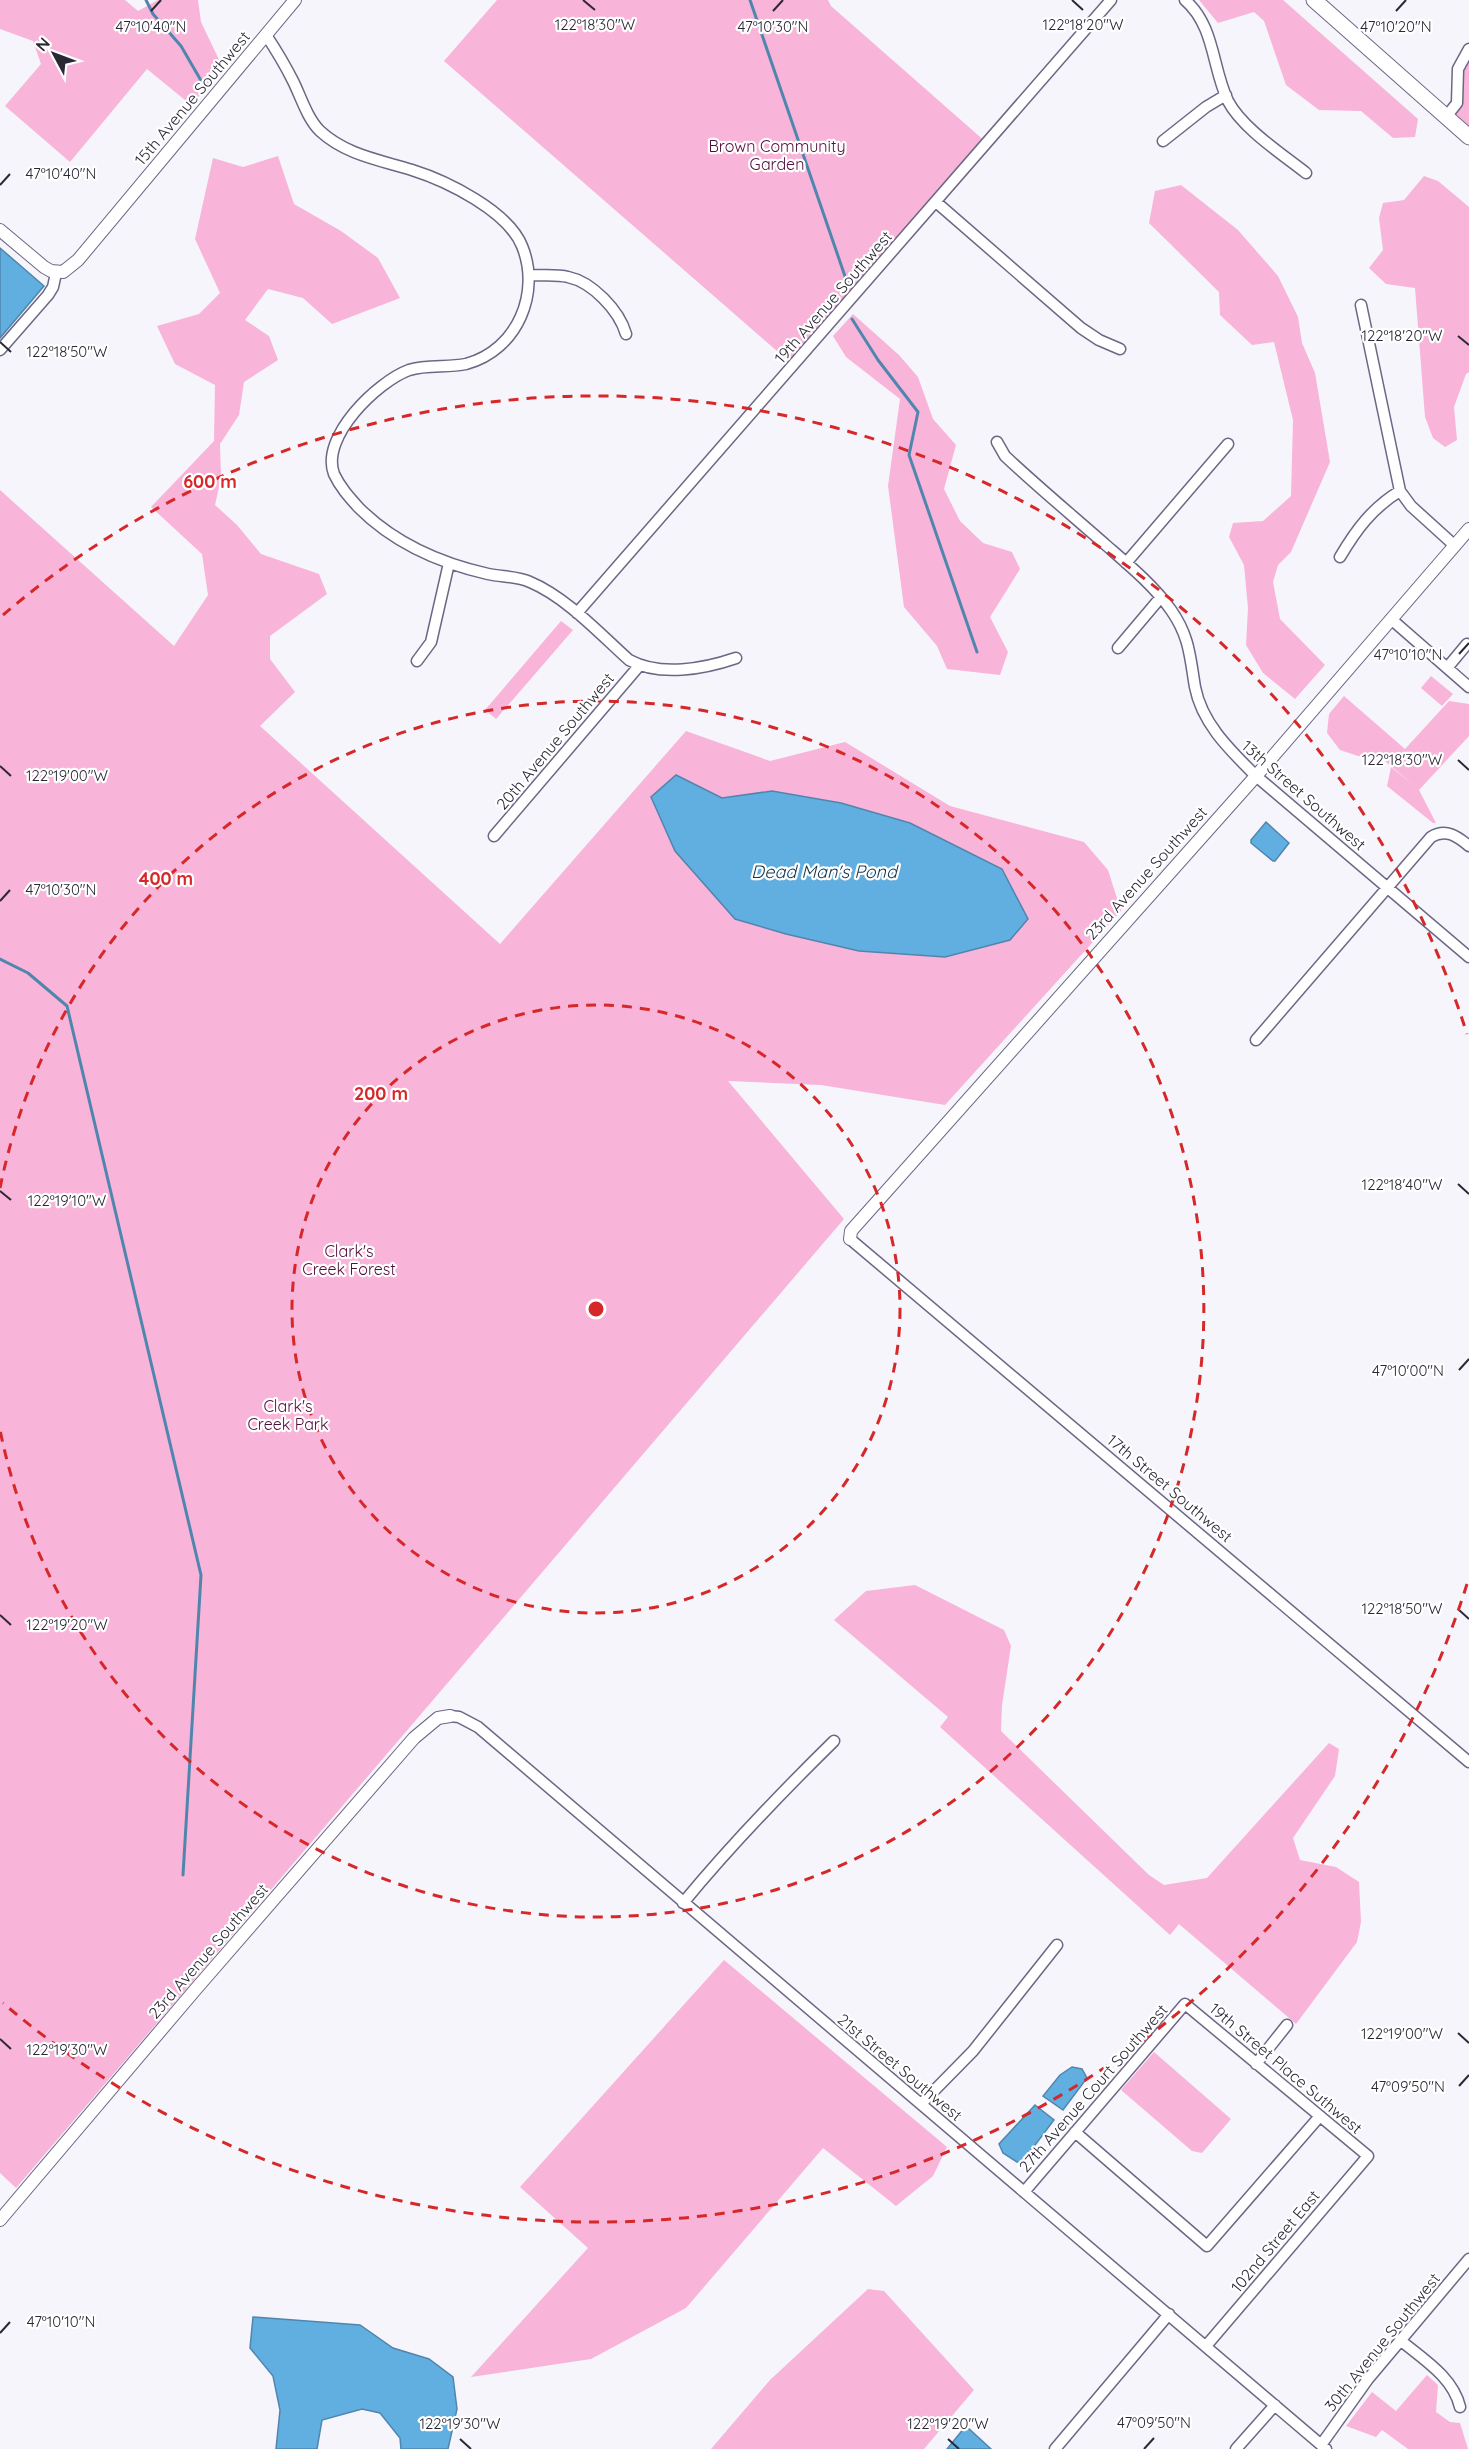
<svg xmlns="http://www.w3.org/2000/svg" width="1469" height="2449" font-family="Quicksand,sans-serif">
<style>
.green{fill:#f8b4d9;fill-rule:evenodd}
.water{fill:#61afe1;stroke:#5086ad;stroke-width:1.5}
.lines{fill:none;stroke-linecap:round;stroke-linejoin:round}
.stream{stroke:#5086ad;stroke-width:3}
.minor-casing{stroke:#6c6785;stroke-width:13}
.tertiary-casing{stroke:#6c6785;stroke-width:14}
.secondary-casing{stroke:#6c6785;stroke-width:17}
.minor{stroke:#fff;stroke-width:10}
.tertiary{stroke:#fff;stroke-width:12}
.secondary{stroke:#fff;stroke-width:15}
.ticks{fill:none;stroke:#2a2835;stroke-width:2}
.ring{fill:none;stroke:#d62828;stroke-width:3;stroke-dasharray:10 8}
.labels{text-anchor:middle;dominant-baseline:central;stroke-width:4.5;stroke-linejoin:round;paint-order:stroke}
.street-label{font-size:16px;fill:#2a2835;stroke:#fff}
.park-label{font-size:16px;fill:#510e3a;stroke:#fff}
.water-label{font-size:18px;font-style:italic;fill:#13354a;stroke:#fff}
.ticks-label{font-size:15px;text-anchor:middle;fill:#2a2835;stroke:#fff;stroke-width:4.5;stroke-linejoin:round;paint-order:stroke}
.centre{fill:#d62828;stroke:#fff;stroke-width:3}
.ring-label{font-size:18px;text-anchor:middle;font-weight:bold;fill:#d62828;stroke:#fff;stroke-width:4.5;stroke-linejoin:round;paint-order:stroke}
</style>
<rect width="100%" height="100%" fill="#f6f5fc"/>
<!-- green -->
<path class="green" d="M0 0H125L138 11 158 0H198L201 22 224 70 191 105 147 69 70 162 5 106 41 64 33 41 0 29Z
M497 0H828L831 6 987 143 793 365 444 61Z
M1199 0H1283L1418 119 1415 137 1393 138 1361 111 1319 110 1286 85 1264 21 1254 12 1218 23Z
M1469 49V137L1446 117 1454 108 1456 77Z
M278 156 294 204 341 231 378 258 400 298 332 324 303 298 268 289 245 320 269 336 278 360 244 382 239 415 220 444 221 478 215 505 237 525 261 554 319 574 327 594 270 636V659L295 692 260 726 500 944 686 731 770 761 845 742 950 806 1084 842 1108 870 1121 911 945 1105 821 1085 728 1081 844 1219 16 2188 0 2173V490L174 646 208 595 202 554 151 507 214 441 215 385 175 364 157 326 199 314 220 293 195 239 213 158 243 167ZM772 791 841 803 910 823 859 951 786 934 735 919 675 851 651 797 722 798Z
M1424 176 1438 181 1469 207V372L1466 374 1454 407 1457 440 1445 447 1433 438 1425 417 1415 288 1386 284 1369 268 1383 250 1379 218 1383 203 1404 200Z
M1181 185 1238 230 1278 276 1298 317 1302 343 1315 373 1330 462 1291 552 1278 565 1273 582 1280 619 1325 665 1295 699 1263 673 1246 645 1248 608 1244 565 1229 537 1233 523 1263 521 1291 496 1293 420 1274 342 1252 345 1220 315 1219 292 1149 223 1155 191Z
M853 314 899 355 918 377 933 419 956 445 944 489 960 521 983 543 1012 552 1020 569 990 617 1008 652 1000 675 947 669 937 646 904 607 888 486 900 399 846 357 833 336Z
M561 621 573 630 496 719 485 710Z
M1431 676 1453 694 1442 706 1421 688Z
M1344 696 1405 749 1449 701 1469 704V736L1419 790 1436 823H1433L1387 786 1391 767 1415 786 1380 757 1358 756 1340 750 1327 733 1329 714Z
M915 1585 1004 1630 1011 1646 1002 1705 1001 1731 1149 1875 1164 1885 1207 1878 1329 1743 1339 1749 1335 1776 1293 1838 1300 1860 1336 1867 1359 1882 1361 1922 1357 1942 1296 2024 1179 1924 1170 1935 940 1727 948 1717 834 1620 866 1591Z
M724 1960 947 2147 933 2176 896 2206 823 2148 686 2308 591 2359 471 2377 588 2248 520 2187Z
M1154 2052 1231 2119 1202 2153 1192 2151 1121 2090Z
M868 2289 884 2291 974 2390 924 2449H711L770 2380Z
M1427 2375 1438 2385 1436 2412 1450 2422 1460 2423 1468 2449H1408L1382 2430 1376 2437 1346 2426 1372 2392 1396 2411Z"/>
<!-- water -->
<path class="water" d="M0 248 44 286 0 338Z
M676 775 722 798 772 791 841 803 910 823 1002 869 1028 919 1010 940 945 957 859 951 786 934 735 919 675 851 651 797Z
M1266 822 1289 843 1275 861H1273L1251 843V840Z
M1072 2067 1082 2069 1087 2078 1063 2110 1043 2096 1060 2075Z
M1035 2105 1054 2120 1026 2157 1022 2162H1017L1003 2153 999 2144Z
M253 2317 360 2325 393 2348 429 2359 453 2377 457 2409 448 2449H401L400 2438 380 2413 362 2409 322 2420 317 2449H276L280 2410 273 2376 250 2348Z
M965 2427H967L991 2449H947Z"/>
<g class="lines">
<!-- stream -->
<path class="stream" d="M146 0 153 14 181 46 203 84
M750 0 848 285
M852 319 878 360 918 412 909 455 977 652
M0 959 28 973 67 1006 201 1575 183 1875"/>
<!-- minor casing -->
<g class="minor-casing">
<path id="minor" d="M1185 0C1215 26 1212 68 1228 101 1242 128 1282 154 1306 173
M266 35C276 50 285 65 293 81 301 97 307 118 320 131 346 155 380 160 412 170 447 181 508 211 522 246 541 292 518 350 466 364 448 368 427 364 409 370 377 382 320 437 334 474 340 487 349 497 359 508 395 544 439 563 488 574 502 577 517 576 530 582 566 597 600 634 629 660 660 677 704 669 736 658
M1446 117 1457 103 1458 69 1469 49
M1163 141 1206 107 1226 95
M936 202 1081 328 1099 340 1120 349
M530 275C543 276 556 274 568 277 592 282 619 310 626 334
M1361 305 1400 491 1411 506 1454 545
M0 350 48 295 53 287 56 273
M997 442 1005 456C1038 487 1073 516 1107 546 1130 566 1154 586 1171 610 1190 637 1190 658 1195 687 1202 724 1231 751 1256 776L1469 957
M1340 557C1356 530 1372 508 1400 491
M1126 563 1228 444
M577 613 1111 0
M1391 619 1469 687
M1118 648 1161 597
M417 661 431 642 449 563
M1447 668 1467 644
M494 836 639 666
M1256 1040 1431 837C1446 828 1457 836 1469 846
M850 1239 1469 1762
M450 1716 459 1717 478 1727 1326 2449
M683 1903C730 1846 781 1793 834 1741
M1256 2064 1287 2025
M921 2104 973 2051 1057 1945
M1075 2132 1207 2246 1320 2116
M1024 2192 1185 2004 1368 2156 1206 2346
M1400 2340C1423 2359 1453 2377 1460 2407
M1321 2445 1368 2379 1469 2259
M1055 2449 1169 2314
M1236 2449 1275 2405"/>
</g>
<!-- tertiary casing -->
<g class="tertiary-casing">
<path id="tertiary" d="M0 230 44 267 51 271 63 272 78 260 295 0
M850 1239 851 1231 1256 776 1469 529
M0 2220 195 1990 414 1738 438 1718 450 1716"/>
</g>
<!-- secondary casing -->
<g class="secondary-casing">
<path id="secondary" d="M1314 0 1469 137"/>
</g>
<!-- minor -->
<use href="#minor" class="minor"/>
<!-- tertiary -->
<use href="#tertiary" class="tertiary"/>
<!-- secondary -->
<use href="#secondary" class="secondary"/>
</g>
<!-- ticks -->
<path class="ticks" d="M583 0 595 10M1072 0 1083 10M151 11 161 0M773 11 783 0M1396 11 1406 0M0 185 10 174M1458 336 1469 345M0 342 11 352M1459 654 1469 643M1458 760 1469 770M0 766 11 776M0 901 10 890M1458 1184 1469 1194M0 1191 11 1200M1459 1370 1469 1359M1458 1609 1469 1619M0 1615 11 1625M1458 2033 1469 2043M0 2039 11 2049M1459 2086 1469 2075M0 2333 10 2322M460 2439 471 2449M948 2439 959 2449M1144 2449 1154 2438"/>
<!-- distance rings -->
<g class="ring">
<circle cx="596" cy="1309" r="304"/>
<path d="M0 1188A608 608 0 1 1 0 1430"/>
<path d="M1467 1584A913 913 0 0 1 3 2003M3 615A913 913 0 0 1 1467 1034"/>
</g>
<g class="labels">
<!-- street labels -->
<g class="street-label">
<text transform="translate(192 98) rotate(-50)">15th Avenue Southwest</text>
<text transform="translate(833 297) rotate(-49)">19th Avenue Southwest</text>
<text transform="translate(555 741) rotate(-50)">20th Avenue Southwest</text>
<text transform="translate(1304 795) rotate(41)">13th Street Southwest</text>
<text transform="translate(1146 873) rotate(-48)">23rd Avenue Southwest</text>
<text transform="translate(1170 1488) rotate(40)">17th Street Southwest</text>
<text transform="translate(208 1951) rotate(-49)">23rd Avenue Southwest</text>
<text transform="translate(900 2067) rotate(40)">21st Street Southwest</text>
<text transform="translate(1286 2068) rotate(40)">19th Street Place Suthwest</text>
<text transform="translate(1093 2088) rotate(-49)">27th Avenue Court Southwest</text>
<text transform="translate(1275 2241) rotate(-50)">102nd Street East</text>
<text transform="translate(1382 2342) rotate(-51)">30th Avenue Southwest</text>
</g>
<!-- park labels -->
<g class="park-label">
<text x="777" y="146">Brown Community<tspan x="777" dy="18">Garden</tspan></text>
<text x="349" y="1251">Clark's<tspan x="349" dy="18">Creek Forest</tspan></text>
<text x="288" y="1406">Clark's<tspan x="288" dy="18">Creek Park</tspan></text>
</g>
<!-- water labels -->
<g class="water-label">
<text x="824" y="871">Dead Man's Pond</text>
</g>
</g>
<g class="ticks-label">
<text x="595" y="30">122°18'30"W</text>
<text x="1083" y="30">122°18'20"W</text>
<text x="151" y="32">47°10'40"N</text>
<text x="773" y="32">47°10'30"N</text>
<text x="1396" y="32">47°10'20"N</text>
<text x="61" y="179">47°10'40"N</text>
<text x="1402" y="341">122°18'20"W</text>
<text x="67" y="357">122°18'50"W</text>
<text x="1408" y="660">47°10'10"N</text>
<text x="1402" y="765">122°18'30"W</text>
<text x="67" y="781">122°19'00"W</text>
<text x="61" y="895">47°10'30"N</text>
<text x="1402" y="1190">122°18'40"W</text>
<text x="67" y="1206">122°19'10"W</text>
<text x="1408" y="1376">47°10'00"N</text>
<text x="1402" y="1614">122°18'50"W</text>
<text x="67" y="1630">122°19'20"W</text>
<text x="1402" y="2039">122°19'00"W</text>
<text x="67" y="2055">122°19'30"W</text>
<text x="1408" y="2092">47°09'50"N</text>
<text x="61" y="2327">47°10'10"N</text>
<text x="1154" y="2428">47°09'50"N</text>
<text x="460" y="2429">122°19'30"W</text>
<text x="948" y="2429">122°19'20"W</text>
</g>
<circle cx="596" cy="1309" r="9" class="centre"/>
<g class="ring-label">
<text x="210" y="488">600 m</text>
<text x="166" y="885">400 m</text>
<text x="381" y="1100">200 m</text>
</g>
<!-- north arrow -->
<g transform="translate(54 54) rotate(311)" stroke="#ffffff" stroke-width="4.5" paint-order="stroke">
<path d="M0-4.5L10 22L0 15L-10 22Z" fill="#2a2835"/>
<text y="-9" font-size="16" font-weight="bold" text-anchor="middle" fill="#2a2835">N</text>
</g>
</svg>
